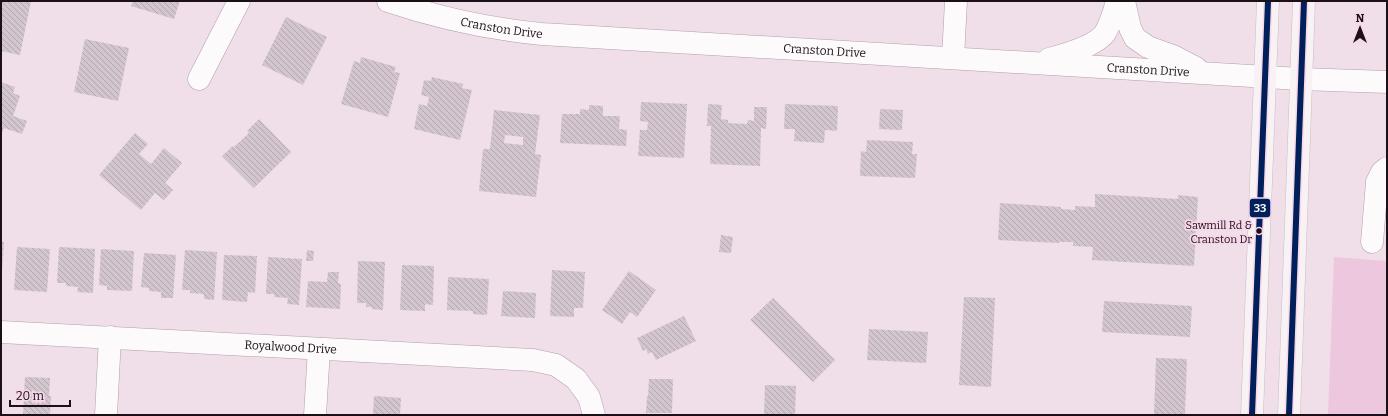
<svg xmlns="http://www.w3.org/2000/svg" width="1388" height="416" font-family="Bitter,serif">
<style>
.grass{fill:#edc7de}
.building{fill:url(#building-back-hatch);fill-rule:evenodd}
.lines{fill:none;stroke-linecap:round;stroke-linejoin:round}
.minor-casing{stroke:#afa1a9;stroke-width:23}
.major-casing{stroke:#c7bfc4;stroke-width:23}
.minor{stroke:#fdfafc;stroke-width:22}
.major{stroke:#f8f2f5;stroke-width:22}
.bus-1-casing{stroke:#f7d7ea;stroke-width:9}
.bus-1{stroke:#00205b;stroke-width:6}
.bus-dot{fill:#1b1017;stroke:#f7d7ea;stroke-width:1.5}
.labels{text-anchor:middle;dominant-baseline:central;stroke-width:3.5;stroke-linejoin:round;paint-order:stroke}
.bus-label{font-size:11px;fill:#1b1017;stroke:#f7d7ea;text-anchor:end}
.street-label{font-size:12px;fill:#1b1017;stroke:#f7d7ea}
.line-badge{stroke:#f7d7ea;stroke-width:1.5}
.badge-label{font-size:11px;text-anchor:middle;font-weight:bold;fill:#fff}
</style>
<defs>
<pattern id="building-back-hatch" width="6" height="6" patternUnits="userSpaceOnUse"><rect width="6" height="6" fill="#d2c5cd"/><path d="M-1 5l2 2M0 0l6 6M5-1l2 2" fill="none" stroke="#b4a8af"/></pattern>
</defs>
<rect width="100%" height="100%" fill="#f0dee9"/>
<!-- grass -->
<path class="grass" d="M1334 257 1387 261V415H1328Z"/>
<!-- building -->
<path class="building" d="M2 1H31L20 55 1 51V7Z
M133 1H180L174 19 131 6Z
M286 17 327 37 303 85 262 65Z
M85 39 129 48 118 101 74 92Z
M361 57 396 67 394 72 400 73 388 117 341 104 354 61 360 63Z
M432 77 463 84 462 88 472 90 460 140 414 129 419 104 427 106 429 97 421 95 424 80 431 81Z
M1 82 15 87 13 93 20 96 13 116 27 121 22 134 4 128 2 133H1Z
M641 102 687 104 684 158 638 156 640 130H647L648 122 640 121Z
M708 104 722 105 721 119 728 120V123L747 124 748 120 754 121V107H767L766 129 761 128 760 166 710 164 711 126H707Z
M785 104 838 106 837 131 825 130 824 143 794 141 795 129H784Z
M589 105 603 106V116H620L619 129 627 130 626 146 560 143 562 114H580V109L589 110Z
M880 109 903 110 902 130 879 129Z
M494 110 540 115 535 154 541 155 536 197 479 191 483 149H490ZM505 135 523 137V145L504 143Z
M259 119 291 152 254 188 222 156 233 146 234 147 249 133 247 131Z
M135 133 148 144 139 154 151 164 164 148 182 163 165 183 173 190 164 200 155 193 141 210 99 175Z
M867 140 913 142 912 154H917L915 178 860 176 861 151 866 152Z
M1095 194 1178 199V195L1198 197 1194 266 1092 260 1093 247 1073 246V242H1059V243L998 240 1000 203 1061 207V209L1075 210V206L1095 207Z
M721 235 733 237 731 253 719 252Z
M1 242H4L2 271H1Z
M17 247 50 249 47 292 14 290Z
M59 247 95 249 93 293 77 292 78 287 66 286V283H57Z
M101 249 134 251 132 291 107 290V286L99 285Z
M185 250 217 252 214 300 204 299V294L190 293V290H182Z
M307 250 314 251 313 261H306Z
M144 253 176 255 173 298H161V292L149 291V288L141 287Z
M224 255 257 256 255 293 248 292 247 302 222 300Z
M268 257 302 259 299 305 287 304 288 298 274 297V294H266Z
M358 261 385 262 383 310 372 309V307H366V303H357Z
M402 265 434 266 433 305 425 304V311L400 310Z
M552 270 585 272 583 308H574V317L550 316Z
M629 271 656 290 637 317 630 312 622 324 602 310Z
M328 272H339L338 283 341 284 340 309 306 307 308 281 327 282Z
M448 277 489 279 487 315 473 314V311L447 310Z
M503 291 536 293 535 318 501 316Z
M964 297 995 298 991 387 959 385Z
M773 298 835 360 813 382 750 320Z
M1104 301 1192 306 1190 337 1102 332Z
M684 316 696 341 656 360 652 352 648 354 646 349 643 351 637 338Z
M869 329 928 332 926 363 867 360Z
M1156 358 1187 359 1185 415H1154Z
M25 377 50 378 49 396H51L50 415H23Z
M649 379H673L672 413H646L647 396H648Z
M765 385 796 386 795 415H764Z
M374 396 401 398 400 415H373Z"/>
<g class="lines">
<!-- minor casing -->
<g class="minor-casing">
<g id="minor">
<path id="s1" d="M388 1C439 18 489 29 542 34L1301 79 1387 82"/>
<path d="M1124 1 1130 28 1135 38 1148 47 1173 56 1196 68"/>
<path d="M953 58 956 1"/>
<path d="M1049 59C1064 55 1096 46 1105 33 1111 23 1114 12 1117 1"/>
<path d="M199 79 239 1"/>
<path d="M1372 242 1377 182 1382 172 1387 168"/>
<path id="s2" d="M1 332 533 360 556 365 576 379 589 397 594 415"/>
<path d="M106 415 110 337"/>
<path d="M315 415 319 349"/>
</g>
</g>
<!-- major casing -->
<g class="major-casing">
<path id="major" d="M1252 415 1268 1
M1289 415 1304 1"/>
</g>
<!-- minor -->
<use href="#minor" class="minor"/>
<!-- major -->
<use href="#major" class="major"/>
<!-- bus-1 casing -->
<g class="bus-1-casing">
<path id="bus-1" d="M1252 415 1268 1
M1289 415 1304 1"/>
</g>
<!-- bus-1 -->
<use href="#bus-1" class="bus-1"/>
</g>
<!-- markers -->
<circle class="bus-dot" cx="1259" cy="231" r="3.5"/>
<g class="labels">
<!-- bus labels -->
<g class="bus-label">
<text x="1252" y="225">Sawmill Rd &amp;<tspan x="1252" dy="14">Cranston Dr</tspan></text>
</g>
<!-- street labels -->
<g class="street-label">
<text stroke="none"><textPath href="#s1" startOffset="117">Cranston Drive</textPath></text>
<text stroke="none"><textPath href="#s1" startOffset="441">Cranston Drive</textPath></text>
<text stroke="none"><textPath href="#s1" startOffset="765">Cranston Drive</textPath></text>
<text stroke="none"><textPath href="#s2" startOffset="290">Royalwood Drive</textPath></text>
</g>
</g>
<rect class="line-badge" x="1249" y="198" width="22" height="20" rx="4" fill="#00205b"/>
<g class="badge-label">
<text x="1260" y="212">33</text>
</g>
<!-- border -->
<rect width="1388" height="416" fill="none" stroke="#1b1017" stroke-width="4"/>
<!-- north arrow -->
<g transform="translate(1360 28)" stroke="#f7d7ea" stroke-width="3" paint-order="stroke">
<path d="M0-3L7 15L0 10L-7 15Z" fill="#1b1017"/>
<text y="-6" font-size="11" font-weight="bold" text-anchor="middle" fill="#1b1017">N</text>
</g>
<!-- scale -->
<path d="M10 400v6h60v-6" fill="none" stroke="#1b1017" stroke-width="2"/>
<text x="16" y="400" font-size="12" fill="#1b1017" stroke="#f7d7ea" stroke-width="3" paint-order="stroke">20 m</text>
</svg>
